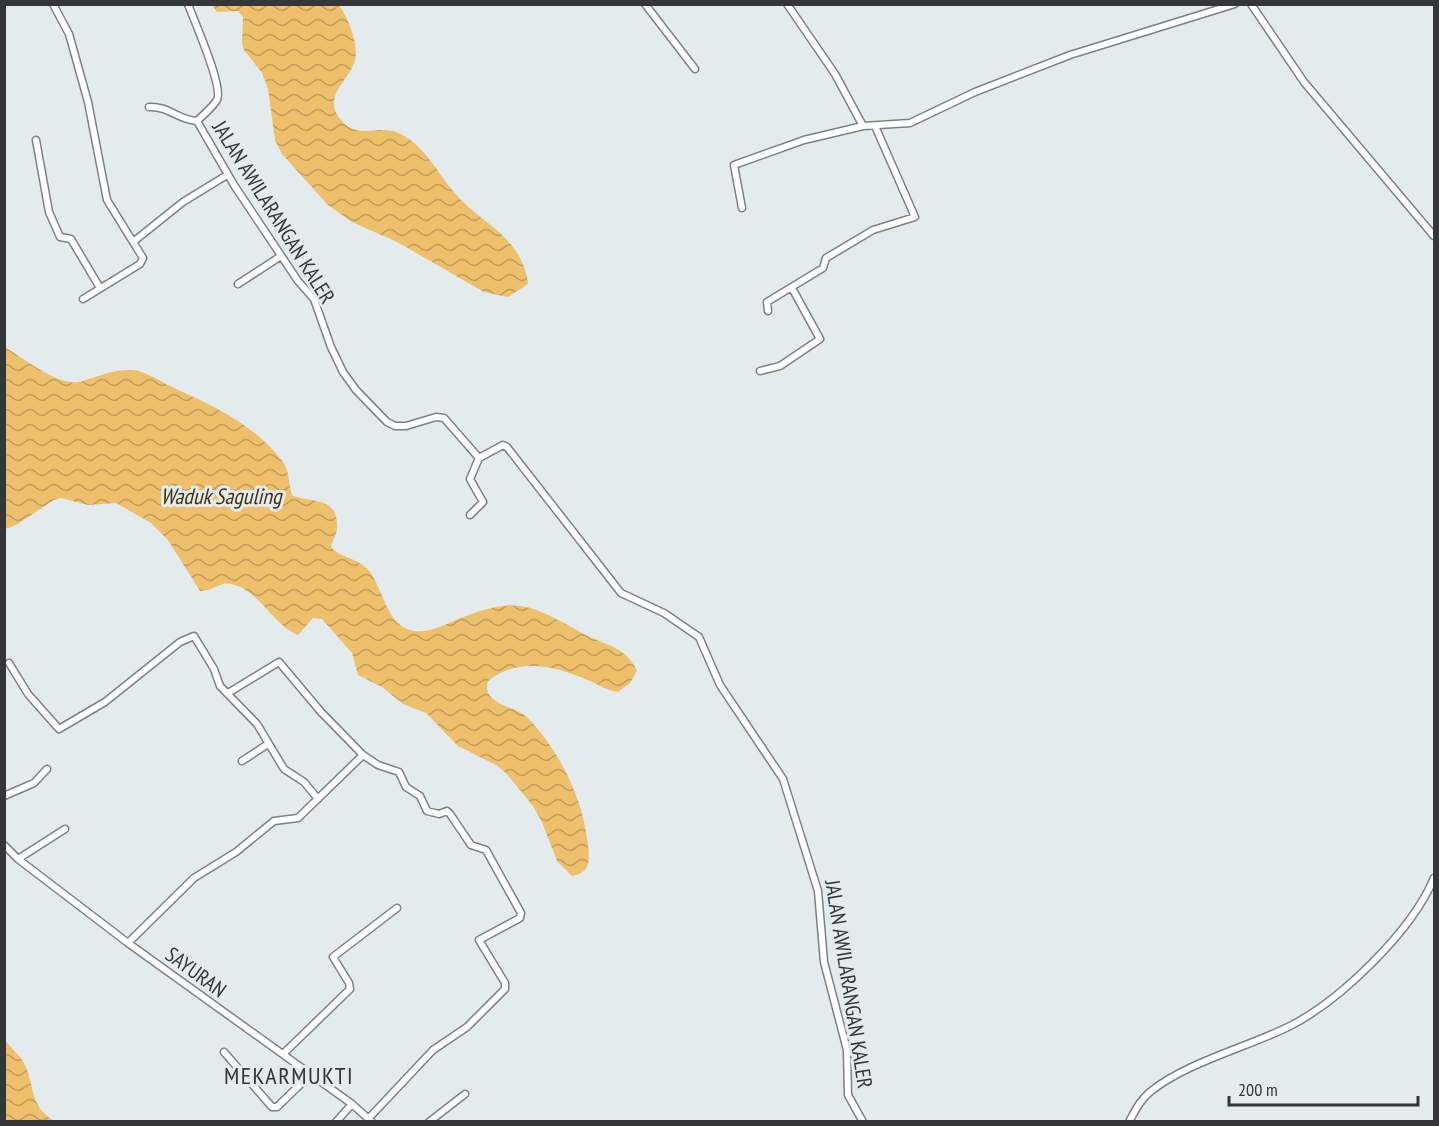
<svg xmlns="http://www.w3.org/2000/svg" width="1439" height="1126" font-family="'PT Sans Narrow',sans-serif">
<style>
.water{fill:url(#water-waves)}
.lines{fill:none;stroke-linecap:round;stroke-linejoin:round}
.minor-casing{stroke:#7c8284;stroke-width:9}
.minor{stroke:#fff;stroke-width:6}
.labels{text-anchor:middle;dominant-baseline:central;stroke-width:6;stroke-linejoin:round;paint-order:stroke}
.street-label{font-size:21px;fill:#343738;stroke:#e4ebed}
.water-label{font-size:22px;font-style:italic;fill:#45320e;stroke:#e4ebed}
.quarter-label{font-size:24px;letter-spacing:1.5px;fill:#343738;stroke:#e4ebed}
</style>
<defs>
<pattern id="water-waves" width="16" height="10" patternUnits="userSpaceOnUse" patternTransform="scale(1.5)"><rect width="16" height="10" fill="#eec06c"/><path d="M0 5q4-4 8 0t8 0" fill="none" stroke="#c29d5a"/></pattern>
</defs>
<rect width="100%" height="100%" fill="#e4ebed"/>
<!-- water -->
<path class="water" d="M212 5H339C348 18 359 44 355 60 349 82 321 96 341 120 357 140 377 125 396 132 424 142 440 178 459 198 477 217 500 228 515 250 522 260 527 272 528 284L508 297 484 292 397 242 352 222 328 205 282 154 275 140 268 89 262 73 244 50 242 43 243 17 238 11 217 12Z
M5 347C21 357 59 386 78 382 96 378 112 369 132 370 145 371 158 380 170 386 212 405 254 424 283 462 291 473 287 485 293 496 314 503 339 497 337 529 336 536 332 541 331 547 339 558 358 557 369 571 384 589 386 627 414 631 429 633 445 625 458 619 520 594 532 606 586 635 608 646 626 647 637 671L630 683 618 692C607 691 598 684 587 680 555 666 518 657 488 681 481 705 515 705 528 718 560 752 583 798 588 845 590 861 590 873 572 876L557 861 542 822 533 806 506 773 496 765 458 746 426 713 403 704 382 687 358 675 352 653 322 619 313 618 298 635C272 624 260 590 231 584 221 581 211 592 200 591L168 540 151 523 116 503 88 505 61 498 54 500 16 525 5 529Z
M5 1040C11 1048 19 1054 24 1063 36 1087 28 1104 54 1121H5Z"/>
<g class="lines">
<!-- minor casing -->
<g class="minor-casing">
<path id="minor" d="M53 4 69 34 88 102 107 200 143 258 140 264 83 299
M188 4C194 21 224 87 217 100 212 108 203 115 197 121
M645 4 695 69
M787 4 835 74 863 126 910 123 975 92 1070 55 1235 4
M1251 4 1304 82 1434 236
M149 107C169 106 178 120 197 121
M197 121 234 185 298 281 314 299 331 347 343 372 356 390 387 422 395 426H406L436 417 444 418 479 458 503 445 507 447 621 593 664 613 699 637 720 685 783 779 818 891 824 962 847 1050 848 1095 863 1122
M36 140 49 212 60 237 71 239 100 288
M742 208 734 165 804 140 863 126
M133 242 183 202 227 175
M238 284 281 256
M768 311 767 302 823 268 826 258 873 230 915 217 875 126
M760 371 780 366 820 339 792 288
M470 515 483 502 470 479 479 458
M9 663 28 694 59 729 105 702 180 642 194 636 214 669 220 686 257 724 284 769 304 782 318 799
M363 755 378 765 399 772 406 787 420 796 427 811 439 814 447 811 450 814 471 845 486 850 521 913 520 918 479 940 505 983V989L467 1027 433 1050 369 1118
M242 761 268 744
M4 796 34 783 47 769
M4 845 18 859 128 943 352 1104 372 1122
M18 859 65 829
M128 943 194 878 236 852 274 821 298 818 363 755 321 712 279 662 228 693
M224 1052 272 1107H277L311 1074
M283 1054 350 989 349 983 333 957 397 908
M336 1122 352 1104
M429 1122 465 1094
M1129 1122C1135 1111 1140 1100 1150 1092 1185 1063 1248 1047 1290 1026 1341 1000 1412 931 1434 878"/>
</g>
<!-- minor -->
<use href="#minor" class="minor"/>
</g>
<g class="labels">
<!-- street labels -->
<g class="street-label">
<text transform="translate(274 212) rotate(58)">JALAN AWILARANGAN KALER</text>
<text transform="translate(196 972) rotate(36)">SAYURAN</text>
<text transform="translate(849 984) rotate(81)">JALAN AWILARANGAN KALER</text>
</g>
<!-- water labels -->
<g class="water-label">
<text x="221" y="496">Waduk Saguling</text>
</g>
<!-- quarter labels -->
<g class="quarter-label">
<text x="289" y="1075">MEKARMUKTI</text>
</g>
</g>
<!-- border -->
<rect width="1439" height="1126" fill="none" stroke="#343738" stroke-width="12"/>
<!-- scale -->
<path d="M1229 1096v9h189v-9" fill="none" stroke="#343738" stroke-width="3"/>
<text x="1238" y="1096" font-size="18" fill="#343738" stroke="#e4ebed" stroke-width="4.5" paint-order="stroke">200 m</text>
</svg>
